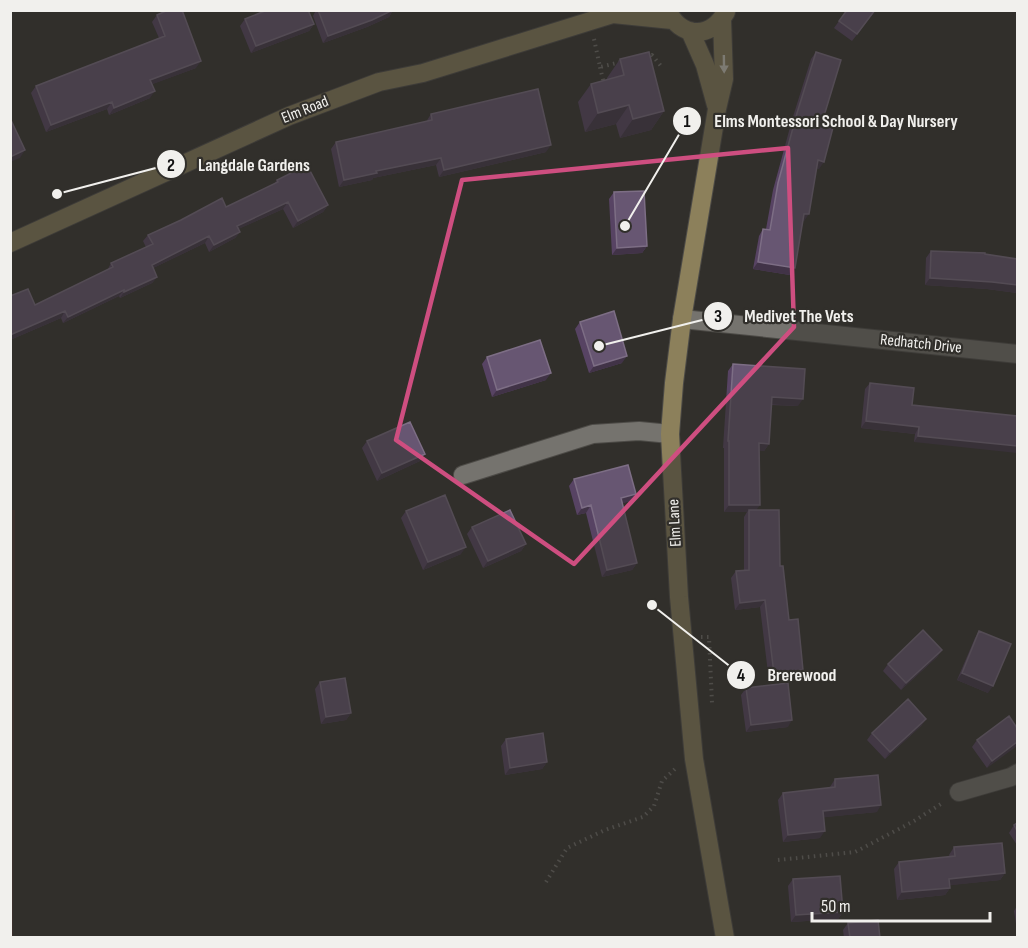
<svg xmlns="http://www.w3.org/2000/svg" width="1028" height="948" font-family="'Sofia Sans Condensed',sans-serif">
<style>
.education{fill:#45312e}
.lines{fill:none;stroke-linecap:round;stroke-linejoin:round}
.street-casing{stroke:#4d4b47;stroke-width:20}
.secondary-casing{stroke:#4d4b47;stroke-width:20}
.path{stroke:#716f6c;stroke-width:4;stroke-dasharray:1.5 4.5;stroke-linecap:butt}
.street{stroke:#75736e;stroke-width:18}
.secondary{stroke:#8c805b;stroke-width:18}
.wall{fill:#574363}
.shaded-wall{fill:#413347}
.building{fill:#675672;stroke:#7d6e85;stroke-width:1.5}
.oneway{fill:#d8d4c8}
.marked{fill:none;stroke:#ce4e80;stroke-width:4.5;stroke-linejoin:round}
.labels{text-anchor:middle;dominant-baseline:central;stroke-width:4.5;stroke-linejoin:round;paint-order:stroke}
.street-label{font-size:16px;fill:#f1f0ed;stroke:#312f2b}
.leader{fill:none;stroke:#f1f0ed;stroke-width:2}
.callout-dot{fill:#f1f0ed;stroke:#312f2b;stroke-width:2}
.mark-label{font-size:18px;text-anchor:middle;font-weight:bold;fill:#111}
.callout-label{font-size:18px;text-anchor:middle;font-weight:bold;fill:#f1f0ed;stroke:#312f2b;stroke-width:4.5;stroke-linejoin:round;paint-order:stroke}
</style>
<rect width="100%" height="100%" fill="#312f2b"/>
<!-- education -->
<path class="education" d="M11 510H15L13 938 10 937Z"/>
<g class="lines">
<!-- street casing -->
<g class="street-casing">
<path id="street" d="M682 319 1018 354
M463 475 593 434 639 431 670 434
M959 792 1011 777 1018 773"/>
</g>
<!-- secondary casing -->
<g class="secondary-casing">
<path id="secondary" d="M667 10C681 38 710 40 726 12
M613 14 672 20
M722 19 724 79 717 109 682 319 674 383 670 434 679 597 694 759 725 938
M690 31 705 65 716 105
M10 243 289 116 379 82 423 73 613 14 620 10"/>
</g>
<!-- path -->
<path class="path" d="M594 39 600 67 621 62
M646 57 652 55 661 66
M600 67 604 84
M701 637H709L712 703
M778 860 855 852 914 821 944 802
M546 882 567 848 605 830 643 817 654 806 662 781 675 769"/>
<!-- street -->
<use href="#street" class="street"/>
<!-- secondary -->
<use href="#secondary" class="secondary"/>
</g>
<!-- wall -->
<path class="wall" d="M316 10H393L389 17 367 27 323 43 313 16Z
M847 10H876L852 41 834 28Z
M157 15 196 68 152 84 150 98 109 115 107 109 46 132 31 93 36 86 159 38 152 22Z
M245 19 314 24 309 31 251 53 240 26Z
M816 52 824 116 819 169 817 168 804 221H803L795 268 790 275 753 269 759 236 763 229H766L773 190 792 120 811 59Z
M620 59 664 111 651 130 620 138 616 124 585 132 578 102 591 84 607 80V78Z
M431 114 546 152 439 177 436 165 373 178 372 180 339 187 331 149 336 142 426 122Z
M277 180 328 205 323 212 293 228 283 209 238 229 240 232 235 238 209 252 205 243 153 268 157 277 152 283 120 298 119 296 63 323 61 318 10 340V296L35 305 107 271 111 263 146 247 143 241 148 235 181 220 226 207 274 184Z
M614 192 647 246 642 253 612 255 609 199Z
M931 251 985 254 1017 259V293L987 289 925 285 926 258Z
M580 322 622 363 589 373 575 329Z
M487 357 546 380 492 397 482 364Z
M733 364 798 406 771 405 769 444 764 451 759 450 756 510 780 566 789 620 803 670 798 678 769 681 760 607 735 610 731 578 736 571 744 570V517L747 512H724V448H723L728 371Z
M870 383 912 405 1017 416 914 442 915 434 861 428 865 389Z
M367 441 420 461 377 481 362 448Z
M574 479 631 501 622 503 637 563 632 570 602 577 586 513 577 515 569 486Z
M406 511 461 554 423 570 401 518Z
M472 527 526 544 521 551 483 568 467 534Z
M979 631 988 693 957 680 975 638Z
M942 650 937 657 901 690 883 671 888 664Z
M320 682 351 713 346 720 321 724 315 689Z
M746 688 788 727 746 732 741 695Z
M926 719 921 726 885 759 867 740 872 733Z
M1017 728 987 768 972 747 977 740Z
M506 739 547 762 542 769 505 775 501 746Z
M835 779 877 812 824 817 820 838 783 842 778 800 783 793 830 788V787Z
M1017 823V845L1009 833 1014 825Z
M954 847 1005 873 1000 880 949 885 950 888 945 895 897 900 894 869 899 862 950 857 949 855Z
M793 879 843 912 838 919 791 922 788 886Z
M1017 906V930L1014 911Z
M848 923 880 938H844L843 930Z"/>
<!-- shaded-wall -->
<path class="shaded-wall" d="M393 10 389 17 367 27 323 43 328 36Z
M314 24 309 31 251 53 256 46Z
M201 61 196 68 145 87 150 80Z
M155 91 150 98 109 115 114 108Z
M112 102 107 109 46 132 51 125Z
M629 105 616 124 585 132 598 113Z
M664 111 651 130 620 138 633 119Z
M551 145 546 152 439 177 444 170Z
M25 150 20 158 10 162V157Z
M441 158 436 165 373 178 372 180 339 187 344 180 376 171Z
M818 160 824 162 819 169 813 167Z
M288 202 283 209 232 232 237 226Z
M328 205 323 212 293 228 298 221Z
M804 214H809L804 221H799Z
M240 232 235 238 209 252 214 245Z
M209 236 205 243 147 271 152 265Z
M647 246 642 253 612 255 617 248Z
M758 262 795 268 790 275 753 269Z
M157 277 152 283 120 298 124 292Z
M930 278 992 282 1017 285V293L987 289 925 285Z
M124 290 119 296 63 323 68 317Z
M65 311 61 318 10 340V335Z
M627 356 622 363 589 373 594 366Z
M551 373 546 380 492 397 497 390Z
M772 397 803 399 798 406 767 404Z
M866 421 919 427 915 434 861 428Z
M918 436 1017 446V453L914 442Z
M759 443 769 444 764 451 754 450Z
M425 454 420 461 377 481 382 473Z
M636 494 631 501 616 505 621 498Z
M591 505 586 513 577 515 582 508Z
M729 505H760L755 512 749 510 747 512H724Z
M526 544 521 551 483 568 488 561Z
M466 547 461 554 423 570 428 562Z
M637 563 632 570 602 577 607 570Z
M765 600 760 607 735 610 740 603Z
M942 650 937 657 901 690 906 683Z
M803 670 798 678 769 681 774 674Z
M962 673 993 686 988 693 957 680Z
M351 713 346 720 321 724 326 717Z
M926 719 921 726 885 759 890 752Z
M792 720 788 727 746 732 751 725Z
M1017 742V746L987 768 992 761Z
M547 762 542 769 505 775 510 768Z
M881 805 877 812 818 818 823 811Z
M825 831 820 838 783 842 788 835Z
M1005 873 1000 880 944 886 949 879Z
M950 888 945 895 897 900 902 892Z
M843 912 838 919 791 922 796 915Z"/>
<!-- building -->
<path class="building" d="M168 10H182L201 61 150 80 155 91 114 108 112 102 51 125 36 86 165 36 157 15Z
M267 10H308L314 24 256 46 245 19Z
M318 10H393L372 20 328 36Z
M847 10H875L857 34 839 21Z
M649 52 664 111 633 119 629 105 598 113 591 84 624 75 620 59Z
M816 52 841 60 824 116 835 120 824 162 818 160 809 214H804L795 268 758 262 763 229 770 230 778 183 797 113Z
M538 89 551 145 444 170 441 158 376 171 377 173 344 180 336 142 432 120 431 114Z
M10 118 25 150 10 157Z
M307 165 328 205 298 221 288 202 237 226 240 232 214 245 209 236 152 265 157 277 124 292V290L68 317 65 311 10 335V296L28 289 35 305 113 267 111 263 153 244 148 235 181 220 222 198 226 207 278 182 277 180Z
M644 191 647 246 617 248 614 192Z
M931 251 985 253V254L1017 259V285L992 282 930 278Z
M614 311 627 356 594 366 580 322Z
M540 340 551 373 497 390 487 357Z
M733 364 805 369 803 399 772 397 769 444 759 443 760 505H729V441H728Z
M870 383 914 388 912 405 1017 416V446L918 436 919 427 866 421Z
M410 422 425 454 382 473 367 441Z
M628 465 636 494 621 498 637 563 607 570 591 505 582 508 574 479Z
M445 495 466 547 428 562 406 511Z
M510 510 526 544 488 561 472 527Z
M749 510H779L780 566H783L789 620 798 619 803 670 774 674 765 600 740 603 736 571 749 570Z
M923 630 942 650 906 683 888 664Z
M979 631 1011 644 993 686 962 673Z
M345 678 351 713 326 717 320 682Z
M788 683 792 720 751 725 746 688Z
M908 699 926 719 890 752 872 733Z
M1009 716 1017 728V742L992 761 977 740Z
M543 733 547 762 510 768 506 739Z
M878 775 881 805 823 811 825 831 788 835 783 793 835 787V779Z
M1017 823V831L1014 825Z
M1002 843 1005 873 949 879 950 888 902 892 899 862 955 856 954 847Z
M840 876 843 912 796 915 793 879Z
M878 920 880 938H850L848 923Z"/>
<!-- one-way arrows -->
<defs><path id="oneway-solid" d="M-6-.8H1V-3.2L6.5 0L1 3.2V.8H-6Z" transform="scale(1.5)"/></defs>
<use class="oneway" href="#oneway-solid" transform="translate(724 64) rotate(89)"/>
<!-- marked area -->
<path d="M0 0H1028V948H0ZM788 148 794 327 574 564 396 440 462 180Z" fill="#312f2b" fill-opacity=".55" fill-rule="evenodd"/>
<path class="marked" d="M788 148 794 327 574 564 396 440 462 180Z"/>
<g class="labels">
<!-- street labels -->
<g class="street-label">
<text transform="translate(305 110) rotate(-22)">Elm Road</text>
<text transform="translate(921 344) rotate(6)">Redhatch Drive</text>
<text transform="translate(675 523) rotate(-93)">Elm Lane</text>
</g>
</g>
<!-- callouts -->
<path class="leader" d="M625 226L687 121M57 194L171 164M599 346L718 316M652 605L741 675"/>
<g class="callout-dot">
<circle cx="625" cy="226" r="6"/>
<circle cx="57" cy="194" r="6"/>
<circle cx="599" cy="346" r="6"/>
<circle cx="652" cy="605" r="6"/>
<circle cx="687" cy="121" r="15"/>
<circle cx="171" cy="164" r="15"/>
<circle cx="718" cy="316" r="15"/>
<circle cx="741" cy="675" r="15"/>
</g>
<g class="mark-label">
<text x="687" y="127">1</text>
<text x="171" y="171">2</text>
<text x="718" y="322">3</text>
<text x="741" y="681">4</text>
</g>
<g class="callout-label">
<text x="836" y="127">Elms Montessori School &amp; Day Nursery</text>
<text x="254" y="171">Langdale Gardens</text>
<text x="799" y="322">Medivet The Vets</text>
<text x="802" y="681">Brerewood</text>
</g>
<!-- border -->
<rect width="1028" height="948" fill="none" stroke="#f1f0ed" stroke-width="24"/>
<!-- scale -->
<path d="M812 912v9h178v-9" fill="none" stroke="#f1f0ed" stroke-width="3"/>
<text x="821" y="912" font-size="18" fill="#f1f0ed" stroke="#312f2b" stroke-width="4.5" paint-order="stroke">50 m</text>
</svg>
